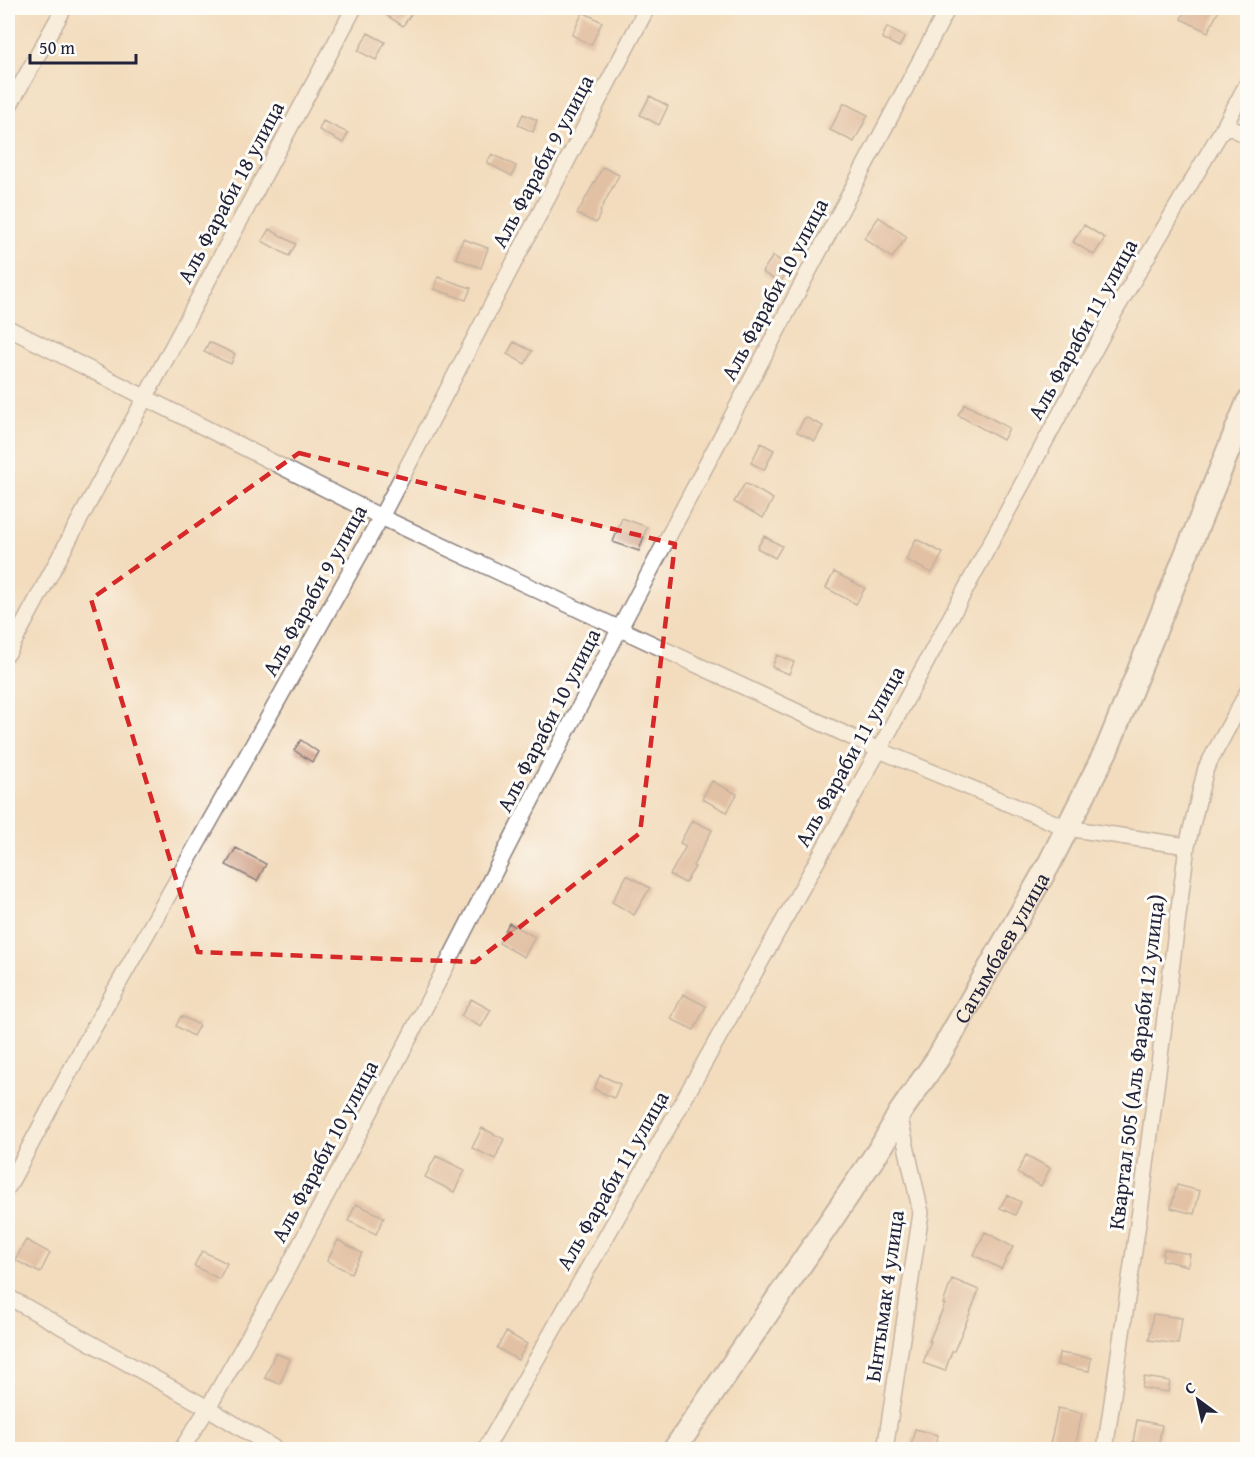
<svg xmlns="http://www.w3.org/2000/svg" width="1255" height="1457" font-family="'Gentium Book Plus',serif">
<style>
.building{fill:#ce9d84}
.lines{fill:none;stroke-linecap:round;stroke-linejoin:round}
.street-casing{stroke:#8a7f7c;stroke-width:18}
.secondary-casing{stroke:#8a7f7c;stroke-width:26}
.street{stroke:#fff;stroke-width:15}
.secondary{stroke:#fff;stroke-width:22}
.marked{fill:none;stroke:#d62828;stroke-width:4.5;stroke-dasharray:12 8;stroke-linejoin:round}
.labels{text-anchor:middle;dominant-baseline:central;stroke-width:6;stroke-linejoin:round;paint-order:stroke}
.street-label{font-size:22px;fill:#22223b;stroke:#fdfcf7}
</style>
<rect width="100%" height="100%" fill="#fdfcf7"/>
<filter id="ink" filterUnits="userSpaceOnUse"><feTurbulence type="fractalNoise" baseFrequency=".0167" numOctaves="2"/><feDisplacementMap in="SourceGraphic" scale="12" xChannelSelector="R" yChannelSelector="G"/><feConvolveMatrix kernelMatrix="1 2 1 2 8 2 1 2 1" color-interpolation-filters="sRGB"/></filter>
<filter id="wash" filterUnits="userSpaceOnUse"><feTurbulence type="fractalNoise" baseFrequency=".008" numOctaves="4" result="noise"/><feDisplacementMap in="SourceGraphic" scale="24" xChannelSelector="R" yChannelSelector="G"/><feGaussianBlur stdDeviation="1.35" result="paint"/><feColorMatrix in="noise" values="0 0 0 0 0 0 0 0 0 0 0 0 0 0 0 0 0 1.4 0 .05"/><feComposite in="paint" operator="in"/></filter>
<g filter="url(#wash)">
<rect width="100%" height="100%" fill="#f3dcbd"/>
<g id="blocks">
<!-- building -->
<path class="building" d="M375 8H415L403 26Z
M1186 8H1220L1208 32 1181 19Z
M583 12 602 22 591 45 572 35Z
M887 27 905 37 899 47 882 38Z
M368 33 385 42 376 60 358 51Z
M650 96 668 106 659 125 640 115Z
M844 103 868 115 854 142 830 130Z
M523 114 537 120 533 132 518 125Z
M323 121 348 133 343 143 319 130Z
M492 154 516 166 512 176 487 163Z
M603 167 619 175 600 211 601 212 596 223 577 214Z
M879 217 907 237 892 258 864 238Z
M1084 225 1105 238 1094 255 1073 242Z
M269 229 296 244 289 256 262 241Z
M463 239 488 248 481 268 456 258Z
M773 256 790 267 780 283 762 272Z
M438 277 471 288 466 300 434 289Z
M209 342 235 354 231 364 204 352Z
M514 342 532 351 525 364 507 354Z
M965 404 1009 428 1003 440 958 415Z
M805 417 823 426 815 441 797 432Z
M761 443 774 450 764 470 751 463Z
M745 483 773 499 763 518 734 502Z
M622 518 647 527 639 551 613 542Z
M764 536 782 546 775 558 757 548Z
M916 539 943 553 932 573 906 560Z
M834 572 865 588 856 604 826 588Z
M777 655 794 662 789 674 772 667Z
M301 740 318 752 312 762 294 750Z
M712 781 737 794 727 812 702 799Z
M692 820 712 830 693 866 695 867 685 883 670 875 686 846 680 843Z
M236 848 266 864 257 881 226 865Z
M627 875 650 888 634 915 612 902Z
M509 923 535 937 524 957 499 943Z
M683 994 706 1006 694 1030 671 1019Z
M471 999 491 1010 481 1027 461 1016Z
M181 1016 199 1025 193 1036 176 1026Z
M600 1075 620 1084 614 1098 594 1089Z
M482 1128 504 1139 495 1159 472 1148Z
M1026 1155 1050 1168 1041 1186 1017 1173Z
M436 1156 465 1170 454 1192 425 1177Z
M1177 1185 1200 1191 1194 1214 1171 1208Z
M1007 1195 1021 1202 1015 1215 1000 1208Z
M356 1204 384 1217 376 1234 348 1221Z
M985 1232 1013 1247 1001 1269 974 1255Z
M26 1240 50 1253 40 1273 15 1260Z
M338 1240 362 1253 351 1273 327 1261Z
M1164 1249 1190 1254 1188 1266 1162 1260Z
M202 1251 227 1263 219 1279 194 1266Z
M952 1279 979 1290 968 1318 954 1351H952L945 1371 923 1363 931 1341H929L945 1304H943Z
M1153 1314 1182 1318 1178 1344 1149 1340Z
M506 1332 527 1344 518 1360 497 1348Z
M275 1353 290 1359 280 1384 265 1378Z
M1059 1353 1091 1358 1089 1371 1057 1365Z
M1144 1377 1170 1381 1168 1392 1142 1388Z
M1058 1408 1082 1413 1075 1449H1049Z
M1137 1420 1162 1425 1158 1447 1133 1442Z
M915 1429 938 1435 934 1449H910Z"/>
</g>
</g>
<g filter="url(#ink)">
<use href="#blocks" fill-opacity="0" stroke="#8a7f7c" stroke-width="1.5"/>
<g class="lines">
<!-- street casing -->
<g class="street-casing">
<path id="street" d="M8 108 64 8
M1225 125 1248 136
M8 328 381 517 879 750 1067 828 1187 846
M8 653 145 398 354 8
M8 1187 83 1047 381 517 647 8
M8 1297 208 1408 277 1450
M181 1450 208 1408 283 1277 403 1050 620 628 948 8
M485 1450 674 1117 879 750 1117 308 1225 125 1248 82
M885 1450 921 1213 899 1114
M1105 1450 1142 1196 1187 846 1206 768 1248 691"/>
</g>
<!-- secondary casing -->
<g class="secondary-casing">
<g id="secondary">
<path id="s1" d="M674 1450 883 1144 899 1114 938 1058 1049 864 1107 749 1248 402"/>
</g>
</g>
<!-- street -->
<use href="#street" class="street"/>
<!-- secondary -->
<use href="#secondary" class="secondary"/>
</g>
</g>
<!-- marked area -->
<path d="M0 0H1255V1457H0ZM299 453 675 544 640 833 475 962 198 952 91 599Z" fill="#f3dcbd" fill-opacity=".55" fill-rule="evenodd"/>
<path class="marked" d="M299 453 675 544 640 833 475 962 198 952 91 599Z"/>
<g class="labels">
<!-- street labels -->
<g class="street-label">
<text transform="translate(542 161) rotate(-62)">Аль Фараби 9 улица</text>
<text transform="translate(230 192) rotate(-62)">Аль Фараби 18 улица</text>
<text transform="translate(774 289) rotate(-62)">Аль Фараби 10 улица</text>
<text transform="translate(1082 329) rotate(-61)">Аль Фараби 11 улица</text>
<text transform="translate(314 590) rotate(-61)">Аль Фараби 9 улица</text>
<text transform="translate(548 720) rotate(-63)">Аль Фараби 10 улица</text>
<text transform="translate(849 756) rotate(-61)">Аль Фараби 11 улица</text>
<text stroke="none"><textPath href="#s1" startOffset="600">Сагымбаев улица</textPath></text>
<text transform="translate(1136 1062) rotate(-83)">Квартал 505 (Аль Фараби 12 улица)</text>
<text transform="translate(324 1151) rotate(-62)">Аль Фараби 10 улица</text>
<text transform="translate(612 1180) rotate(-60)">Аль Фараби 11 улица</text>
<text transform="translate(884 1296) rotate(-82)">Ынтымак 4 улица</text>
</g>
</g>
<!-- margin -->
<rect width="1255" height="1457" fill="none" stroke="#fdfcf7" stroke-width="30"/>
<!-- north arrow -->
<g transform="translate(1198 1400) rotate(327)" stroke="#fdfcf7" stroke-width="4.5" paint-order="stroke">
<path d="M0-4.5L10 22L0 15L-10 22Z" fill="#22223b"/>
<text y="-9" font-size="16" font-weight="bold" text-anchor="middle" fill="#22223b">С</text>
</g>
<!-- scale -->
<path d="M30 54v9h106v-9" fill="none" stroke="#22223b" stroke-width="3"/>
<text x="39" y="54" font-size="18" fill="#22223b" stroke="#fdfcf7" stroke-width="4.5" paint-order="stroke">50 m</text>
</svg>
